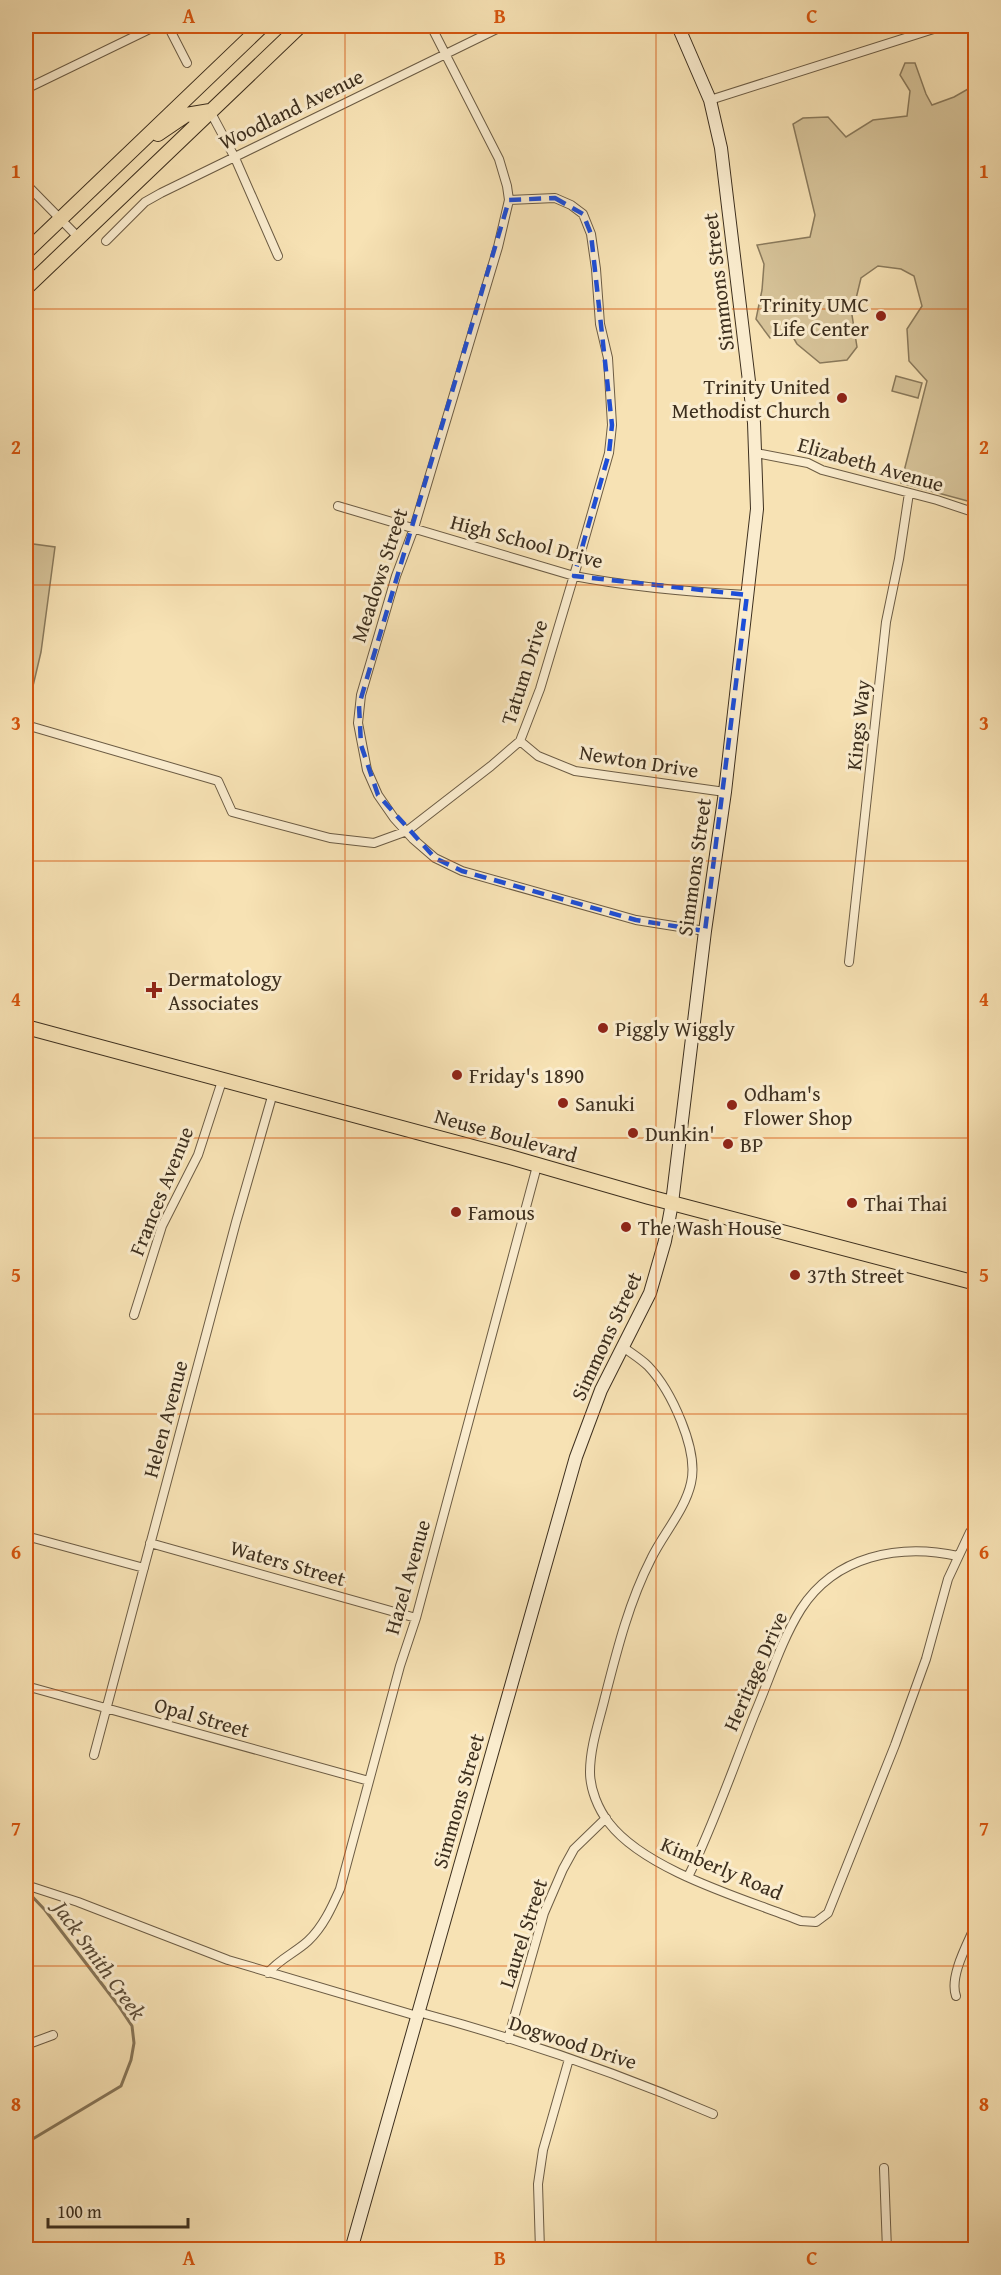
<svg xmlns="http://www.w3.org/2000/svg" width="1001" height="2275" font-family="'Gentium Book Plus',serif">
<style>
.green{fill:#d7c49a;stroke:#8a7a5c;stroke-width:1.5}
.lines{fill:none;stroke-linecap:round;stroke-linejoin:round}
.stream{stroke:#877659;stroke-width:3}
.street-casing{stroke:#6c5c44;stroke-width:10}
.secondary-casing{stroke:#3d2f1e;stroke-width:14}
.primary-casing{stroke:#3d2f1e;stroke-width:16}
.street{stroke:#faecce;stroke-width:8}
.secondary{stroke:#faecce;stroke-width:12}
.primary{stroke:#f7e2b4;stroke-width:14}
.marked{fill:none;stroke:#1d4ed8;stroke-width:4.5;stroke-dasharray:12 8;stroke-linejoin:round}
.grid{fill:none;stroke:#d7550e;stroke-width:1.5;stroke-opacity:0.55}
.poi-dot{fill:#8f2418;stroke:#faecce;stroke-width:2}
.labels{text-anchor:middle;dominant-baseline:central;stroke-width:6;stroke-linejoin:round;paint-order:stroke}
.street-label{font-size:21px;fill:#3d2f1e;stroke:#faecce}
.poi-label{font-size:21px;fill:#3d2f1e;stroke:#faecce;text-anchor:start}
.water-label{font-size:22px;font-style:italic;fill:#5c4c37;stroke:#faecce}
.neatline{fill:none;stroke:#d7550e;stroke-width:2}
.grid-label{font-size:20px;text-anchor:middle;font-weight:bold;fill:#d7550e}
</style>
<rect width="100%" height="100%" fill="#f7e2b4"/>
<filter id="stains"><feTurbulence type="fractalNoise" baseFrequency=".00333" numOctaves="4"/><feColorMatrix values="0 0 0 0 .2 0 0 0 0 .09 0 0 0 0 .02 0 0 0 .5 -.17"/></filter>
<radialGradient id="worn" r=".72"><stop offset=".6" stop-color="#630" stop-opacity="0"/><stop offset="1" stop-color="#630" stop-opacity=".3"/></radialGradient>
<!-- green -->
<path class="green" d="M905 63H915L926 94 932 105 954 97 975 85V503L901 483 927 381 909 361 907 329 922 306 914 276 901 269 878 266 861 278 852 315 857 347 847 360 820 363 797 344 790 332 770 338 756 319 762 290 764 264 757 245 810 237 815 215 793 124 803 118 828 117 846 137 873 120 907 116 910 91 900 75Z
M896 376 922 383 918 398 892 391Z
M26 543 55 547 41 652 33 686 26 690Z"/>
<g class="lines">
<!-- stream -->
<path class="stream" d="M26 1791 27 1779
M26 1890 45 1910 118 2005 132 2026 134 2043 131 2060 121 2086 26 2143"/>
<!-- street casing -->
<g class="street-casing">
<path id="street" d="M168 26 187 63
M431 26 499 159 507 186 509 200 498 247 414 528 396 576 361 695 358 723 367 770 378 795 394 818 413 839 435 858 462 871 636 920 705 931
M26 89 156 26
M710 100 943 26
M210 111 235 158 278 256
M26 184 78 237
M106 241 145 202 161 193 503 26
M756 453 808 463 822 470 937 500 976 513
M338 506 574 576C631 587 689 592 747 595
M26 725 218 781 232 812 330 838 374 843 407 831 491 766 520 741 540 689 578 562 609 453 612 425 608 358 600 324 596 269 591 234 583 214 571 205 555 198 509 200
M520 741 538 756 575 771 725 792
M849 962 886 622 899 559 909 493
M134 1315 162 1226 198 1155 222 1081
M623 1347C631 1353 641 1359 648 1366 671 1390 699 1450 691 1483 685 1510 663 1534 651 1559 629 1602 617 1650 605 1697 599 1722 590 1747 590 1772 590 1789 598 1809 609 1823 646 1871 745 1899 801 1921L816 1922 828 1913 895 1745 926 1659 948 1579 970 1532 976 1529
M26 1536 144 1568
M150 1543 416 1618
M26 1686 369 1781
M94 1755 236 1222 273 1093
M688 1877C714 1824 733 1768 755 1713 770 1678 781 1641 801 1609 835 1556 899 1543 958 1556
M26 1885 78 1902 228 1960 417 2016
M268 1973C279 1959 295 1953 308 1941 323 1927 332 1907 340 1889L400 1666 416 1618 537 1166
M956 1996C949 1976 968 1943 976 1924
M418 2012C519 2039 618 2073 713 2114
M508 2039 544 1913 563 1869 574 1849 606 1818
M26 2045 53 2035
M884 2168 887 2250
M352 2246 368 2250
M540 2250 538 2184 543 2150 569 2059"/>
</g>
<!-- secondary casing -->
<g class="secondary-casing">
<path id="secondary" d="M351 2250 576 1457 601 1390 650 1293 665 1241 672 1203 705 931 725 792 757 509 754 423 721 148 710 100 678 26"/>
</g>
<!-- primary casing -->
<g class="primary-casing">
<path id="primary" d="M158 134 186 115 210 111
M26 252 262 26
M26 288 300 26
M26 1027 510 1157 649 1197 976 1283"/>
</g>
<!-- street -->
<use href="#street" class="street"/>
<!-- secondary -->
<use href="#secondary" class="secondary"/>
<!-- primary -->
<use href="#primary" class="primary"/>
</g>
<!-- marked area -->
<path class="marked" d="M555 198 583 214 591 234 612 425 609 453 574 576 747 595 705 931 636 920 462 871 435 858 378 795 361 745 359 705 509 200Z"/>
<!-- grid -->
<path class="grid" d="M345 26V2250M656 26V2250M26 309H976M26 585H976M26 861H976M26 1138H976M26 1414H976M26 1690H976M26 1966H976"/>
<!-- markers -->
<g class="poi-dot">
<circle cx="881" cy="316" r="6"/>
<circle cx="842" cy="398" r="6"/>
<path d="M151 981h6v6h6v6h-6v6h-6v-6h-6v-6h6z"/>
<circle cx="603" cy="1028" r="6"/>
<circle cx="457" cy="1075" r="6"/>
<circle cx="563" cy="1103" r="6"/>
<circle cx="732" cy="1105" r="6"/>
<circle cx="633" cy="1133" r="6"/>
<circle cx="728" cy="1144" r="6"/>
<circle cx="852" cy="1203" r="6"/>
<circle cx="456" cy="1212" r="6"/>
<circle cx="626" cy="1227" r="6"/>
<circle cx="795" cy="1275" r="6"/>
</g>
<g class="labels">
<!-- street labels -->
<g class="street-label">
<text transform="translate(291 109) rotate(-26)">Woodland Avenue</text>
<text transform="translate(718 282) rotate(-97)">Simmons Street</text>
<text transform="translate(871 464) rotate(16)">Elizabeth Avenue</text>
<text transform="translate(527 541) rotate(15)">High School Drive</text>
<text transform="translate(379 575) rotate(-72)">Meadows Street</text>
<text transform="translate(524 672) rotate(-72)">Tatum Drive</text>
<text transform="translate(858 725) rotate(-84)">Kings Way</text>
<text transform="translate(639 761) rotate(9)">Newton Drive</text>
<text transform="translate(694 867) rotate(-82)">Simmons Street</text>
<text transform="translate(506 1135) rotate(16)">Neuse Boulevard</text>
<text transform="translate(161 1191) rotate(-68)">Frances Avenue</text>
<text transform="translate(606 1336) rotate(-65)">Simmons Street</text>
<text transform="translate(165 1419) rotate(-75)">Helen Avenue</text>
<text transform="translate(288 1563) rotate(16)">Waters Street</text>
<text transform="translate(407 1577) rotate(-74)">Hazel Avenue</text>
<text transform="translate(755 1671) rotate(-66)">Heritage Drive</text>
<text transform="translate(202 1717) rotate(16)">Opal Street</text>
<text transform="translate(458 1801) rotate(-74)">Simmons Street</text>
<text transform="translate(722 1868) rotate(23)">Kimberly Road</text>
<text transform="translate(523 1933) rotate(-72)">Laurel Street</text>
<text transform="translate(573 2042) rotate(18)">Dogwood Drive</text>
</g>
<!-- poi labels -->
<g class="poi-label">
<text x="869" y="304" text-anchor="end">Trinity UMC<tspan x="869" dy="24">Life Center</tspan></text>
<text x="830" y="386" text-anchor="end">Trinity United<tspan x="830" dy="24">Methodist Church</tspan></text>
<text x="168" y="978">Dermatology<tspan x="168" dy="24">Associates</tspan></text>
<text x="615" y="1028">Piggly Wiggly</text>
<text x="469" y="1075">Friday's 1890</text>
<text x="744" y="1093">Odham's<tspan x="744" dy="24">Flower Shop</tspan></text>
<text x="575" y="1103">Sanuki</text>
<text x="645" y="1133">Dunkin'</text>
<text x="740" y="1144">BP</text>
<text x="864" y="1203">Thai Thai</text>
<text x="468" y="1212">Famous</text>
<text x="638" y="1227">The Wash House</text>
<text x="807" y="1275">37th Street</text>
</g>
<!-- water labels -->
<g class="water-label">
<text transform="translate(100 1960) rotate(54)">Jack Smith Creek</text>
</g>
</g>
<!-- margin -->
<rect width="1001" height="2275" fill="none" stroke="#f7e2b4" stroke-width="66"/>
<!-- scale -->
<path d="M48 2218v9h140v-9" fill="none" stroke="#3d2f1e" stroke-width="3"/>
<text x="57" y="2218" font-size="18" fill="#3d2f1e" stroke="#faecce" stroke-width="4.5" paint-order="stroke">100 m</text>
<rect x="33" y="33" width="935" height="2209" class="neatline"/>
<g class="grid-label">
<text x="189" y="23">A</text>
<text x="500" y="23">B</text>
<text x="812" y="23">C</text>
<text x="16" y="178">1</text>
<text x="984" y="178">1</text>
<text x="16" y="454">2</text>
<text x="984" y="454">2</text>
<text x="16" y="730">3</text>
<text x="984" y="730">3</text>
<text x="16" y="1006">4</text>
<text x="984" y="1006">4</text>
<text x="16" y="1282">5</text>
<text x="984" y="1282">5</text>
<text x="16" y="1559">6</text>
<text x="984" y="1559">6</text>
<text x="16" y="1835">7</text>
<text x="984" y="1835">7</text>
<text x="16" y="2111">8</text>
<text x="984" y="2111">8</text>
<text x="189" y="2265">A</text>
<text x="500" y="2265">B</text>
<text x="812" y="2265">C</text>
</g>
<rect width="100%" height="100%" filter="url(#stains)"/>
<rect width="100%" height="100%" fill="url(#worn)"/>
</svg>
